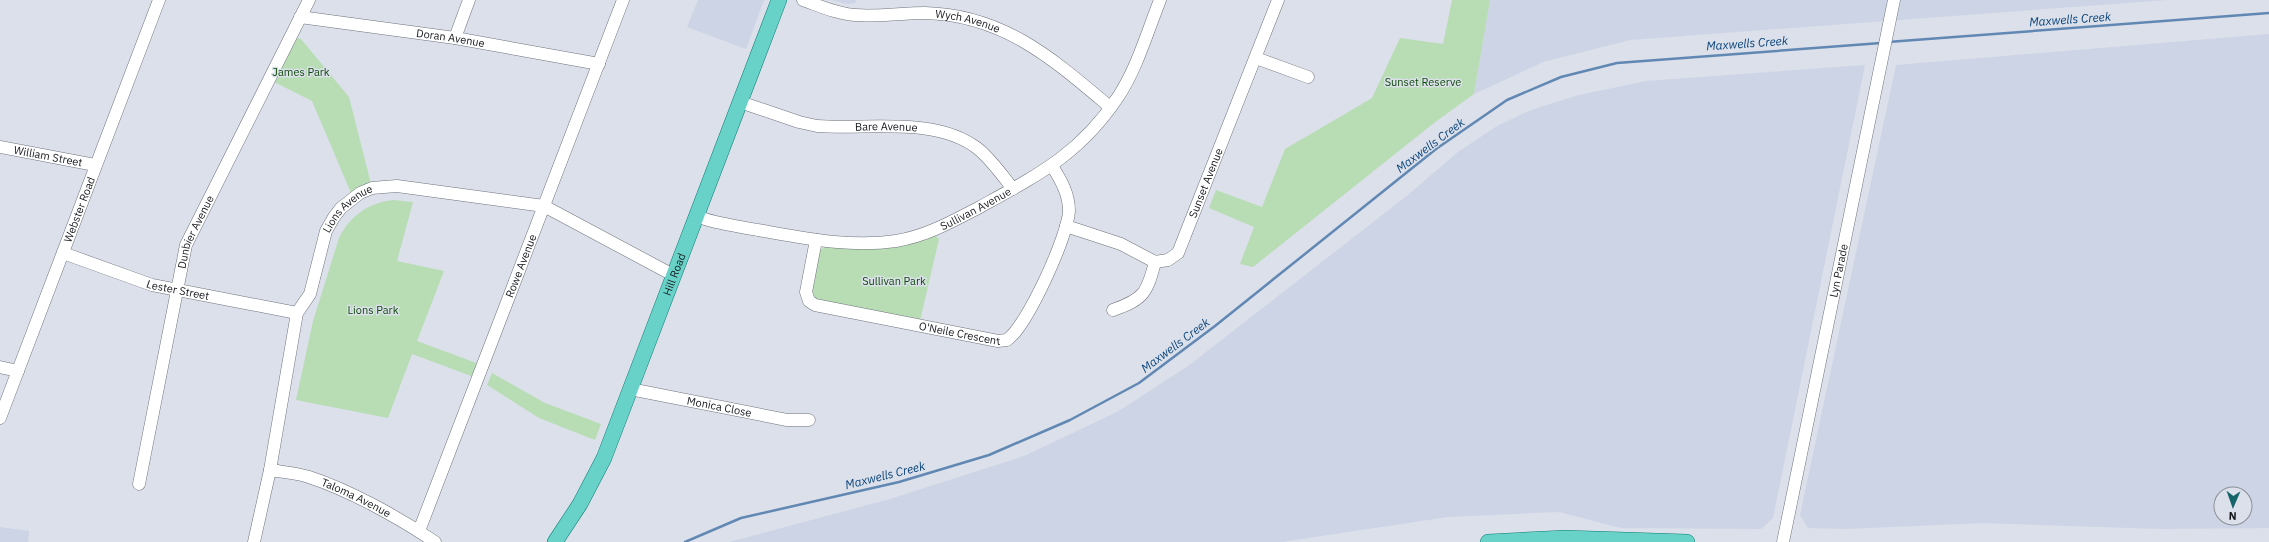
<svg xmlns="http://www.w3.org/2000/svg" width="2269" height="542" font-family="'IBM Plex Sans',sans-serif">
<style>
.built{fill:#ccd4e5;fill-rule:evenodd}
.green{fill:#b8ddb4}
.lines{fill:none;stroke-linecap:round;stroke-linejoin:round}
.stream{stroke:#6187b3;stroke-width:2.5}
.minor-casing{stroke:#6e737c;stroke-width:13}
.major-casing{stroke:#0a7d74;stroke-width:16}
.minor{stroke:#fff;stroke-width:12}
.major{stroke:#68d2c8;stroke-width:15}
.labels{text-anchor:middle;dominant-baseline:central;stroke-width:3;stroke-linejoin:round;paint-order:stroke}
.street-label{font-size:11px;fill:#16181c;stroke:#dbe0ea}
.park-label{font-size:11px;fill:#0d4909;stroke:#dbe0ea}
.water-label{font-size:12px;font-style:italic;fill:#09437b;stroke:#dbe0ea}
</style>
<rect width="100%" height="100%" fill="#dbe0ea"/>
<!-- built -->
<path class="built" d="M698 0H764L746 49 687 27Z
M831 0H857L855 3 847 4Z
M1490 0H2168L1630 40 1543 62 1474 94Z
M2269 34V528L2161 529 1982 523 1847 529 1808 528 1800 515 1896 65ZM2221 494H2245V518H2221Z
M1865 65 1773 518 1761 529 1621 528 1559 512 1448 517 1282 542H729L890 499 1024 456 1117 412 1188 366 1408 195 1458 152 1497 126 1531 110 1579 95 1646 81Z
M0 527 29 531 28 542H0Z"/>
<!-- green -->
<path class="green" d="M1452 0H1490L1474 94 1434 123 1253 267 1240 264 1254 227 1209 208 1216 190 1262 207 1285 149 1372 98 1400 38 1443 44Z
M295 37 301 39 349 97 371 184 351 193 312 101 274 82Z
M393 200 413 202 397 261 444 271 417 341 479 364 474 377 412 354 388 418 296 400 313 321 339 238C350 216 368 203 393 200Z
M935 235 939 239 920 321 819 301 811 295 820 250 825 247Z
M492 373 545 403 601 424 595 440 539 418 487 385Z"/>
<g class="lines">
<!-- stream -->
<path class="stream" d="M1888 42 2269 13
M685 542 741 518 899 482 989 455 1070 420 1139 383 1215 326 1436 149 1507 100 1561 77 1617 63 1881 43"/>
<!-- minor casing -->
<g class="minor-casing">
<g id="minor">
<path id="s1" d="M803 0C820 6 837 14 855 15 878 17 902 13 925 13 1004 15 1053 59 1110 107"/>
<path id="s2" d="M300 17 455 38 599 64"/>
<path d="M455 38 469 0"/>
<path d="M1256 58 1308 77"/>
<path id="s3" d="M740 102 799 122 817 126C867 130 935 116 977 148 991 159 1002 175 1013 189"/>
<path id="s4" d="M0 147 95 165"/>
<path id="s5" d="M696 216C716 224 738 226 758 230 804 238 850 248 896 241 927 236 953 221 980 207 1038 175 1080 154 1118 97 1137 68 1147 33 1160 0"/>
<path id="s6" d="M1066 226 1121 244 1155 262 1168 260 1178 253 1278 0"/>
<path id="s7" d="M816 240 806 292 809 301 815 305 998 341 1007 340C1027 326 1068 236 1069 211 1069 194 1061 180 1052 166"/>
<path id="s8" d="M63 253 152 285 297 313"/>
<path d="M1113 310C1144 299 1147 293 1155 262"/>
<path d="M0 367 18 371"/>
<path id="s9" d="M630 389 787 420H809"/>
<path id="s10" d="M0 418 159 0"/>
<path id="s11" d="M270 470C282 472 297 473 309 477 349 490 400 518 435 542"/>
<path id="s12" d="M139 484 186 245 309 0"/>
<path id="s13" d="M419 531 623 0"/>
<path id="s14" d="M254 542 270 470 297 313 310 294 326 231 334 217 341 208 360 193 372 188 384 187 397 186 544 206 673 275"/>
<path id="s15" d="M1783 542 1894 0"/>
</g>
</g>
<!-- major casing -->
<g class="major-casing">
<g id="major">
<path id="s16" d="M555 542 580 504 604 458 779 0"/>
<path d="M1488 542 1565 538 1687 542"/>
</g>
</g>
<!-- minor -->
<use href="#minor" class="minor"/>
<!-- major -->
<use href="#major" class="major"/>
</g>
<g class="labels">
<!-- street labels -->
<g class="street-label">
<text stroke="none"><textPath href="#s1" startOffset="168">Wych Avenue</textPath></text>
<text stroke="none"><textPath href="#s2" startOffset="152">Doran Avenue</textPath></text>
<text stroke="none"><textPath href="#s3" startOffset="150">Bare Avenue</textPath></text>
<text stroke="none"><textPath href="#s4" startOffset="49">William Street</textPath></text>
<text stroke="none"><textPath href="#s6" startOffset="197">Sunset Avenue</textPath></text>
<text stroke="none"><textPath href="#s5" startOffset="289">Sullivan Avenue</textPath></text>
<text stroke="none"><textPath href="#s10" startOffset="223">Webster Road</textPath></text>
<text stroke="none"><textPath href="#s14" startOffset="353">Lions Avenue</textPath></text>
<text stroke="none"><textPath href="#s12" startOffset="259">Dunbier Avenue</textPath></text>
<text stroke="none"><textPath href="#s13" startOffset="284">Rowe Avenue</textPath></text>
<text stroke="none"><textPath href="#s15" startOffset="277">Lyn Parade</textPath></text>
<text stroke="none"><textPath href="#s16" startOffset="294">Hill Road</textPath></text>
<text stroke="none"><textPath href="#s8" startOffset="121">Lester Street</textPath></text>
<text stroke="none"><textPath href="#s7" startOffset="217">O'Neile Crescent</textPath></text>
<text stroke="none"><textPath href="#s9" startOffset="91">Monica Close</textPath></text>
<text stroke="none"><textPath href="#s11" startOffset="91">Taloma Avenue</textPath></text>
</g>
<!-- park labels -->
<g class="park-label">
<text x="301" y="72">James Park</text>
<text x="1423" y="82">Sunset Reserve</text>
<text x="894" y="281">Sullivan Park</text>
<text x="373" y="310">Lions Park</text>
</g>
<!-- water labels -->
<g class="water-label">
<text transform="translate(2070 19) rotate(-4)">Maxwells Creek</text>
<text transform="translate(1747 43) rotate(-4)">Maxwells Creek</text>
<text transform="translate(1430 145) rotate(-37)">Maxwells Creek</text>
<text transform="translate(1175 345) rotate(-37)">Maxwells Creek</text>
<text transform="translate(885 475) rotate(-14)">Maxwells Creek</text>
</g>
</g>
<!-- north arrow -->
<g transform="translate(2233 506) rotate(182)"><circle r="19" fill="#dbe0ea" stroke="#8c9098"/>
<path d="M0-3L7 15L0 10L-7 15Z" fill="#156469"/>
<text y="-6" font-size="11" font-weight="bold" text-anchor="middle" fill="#16181c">N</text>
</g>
</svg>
